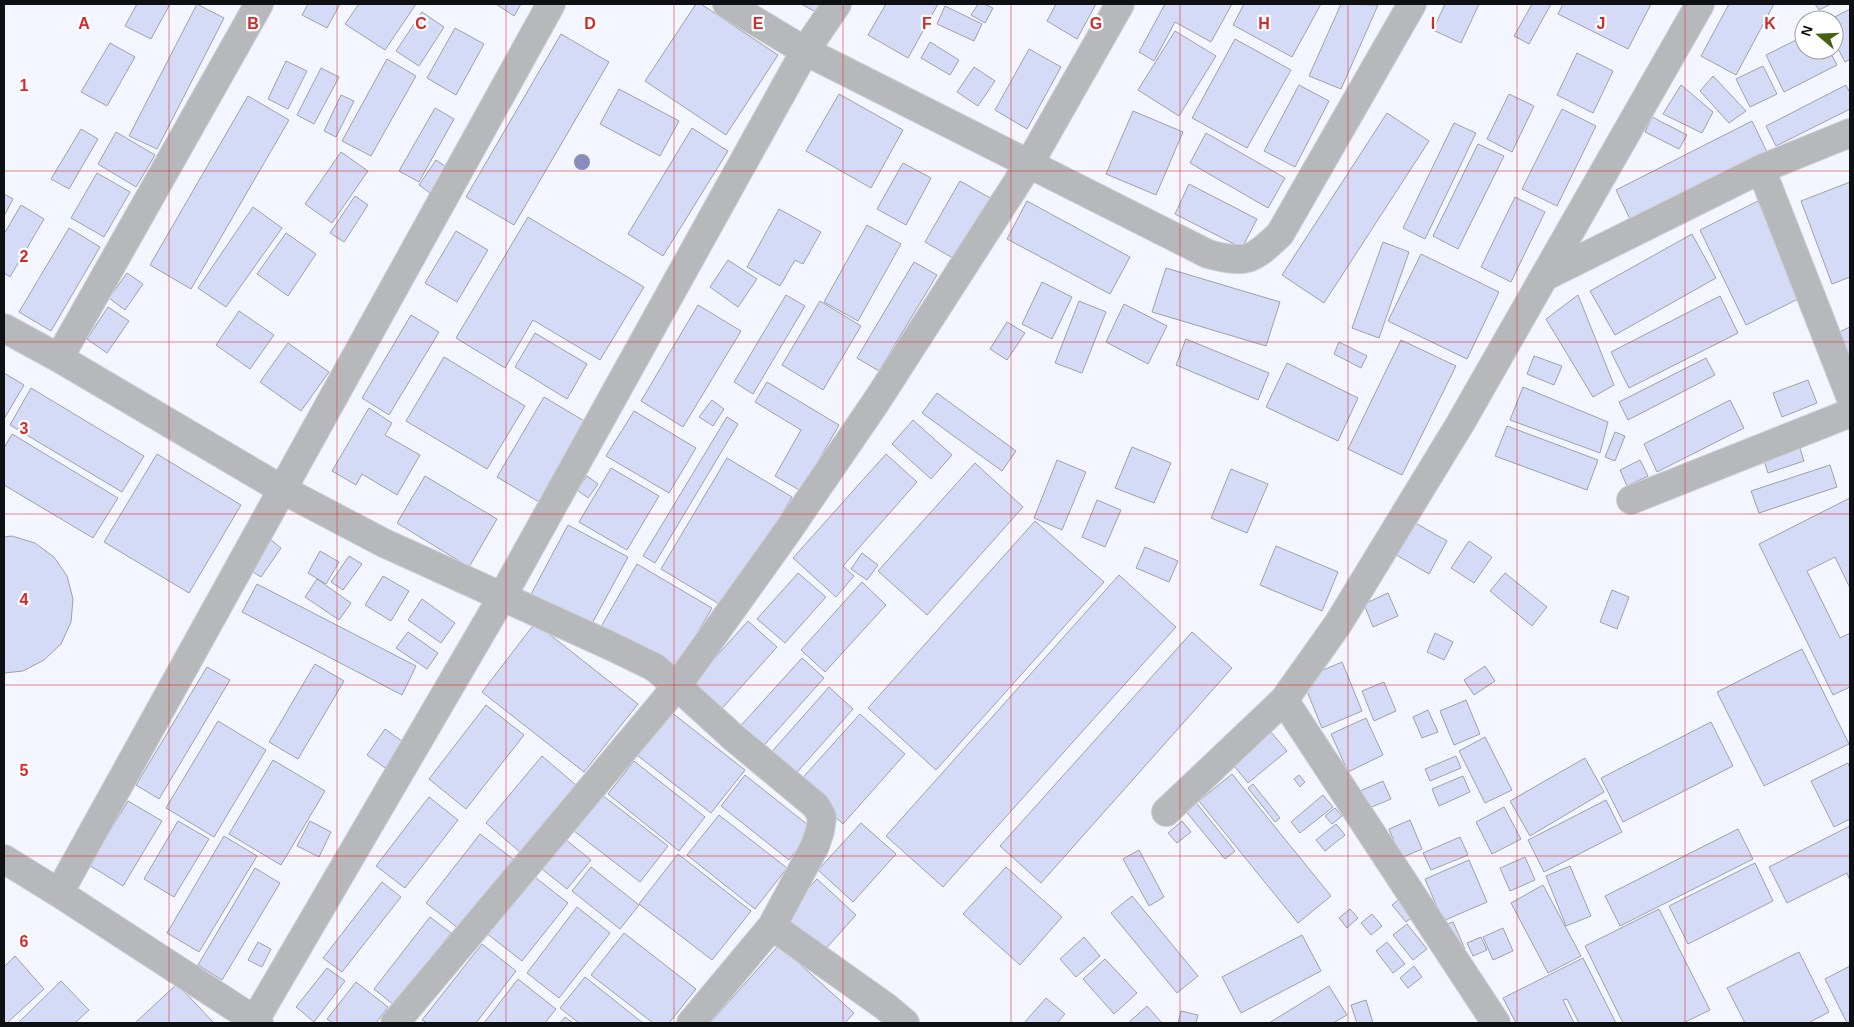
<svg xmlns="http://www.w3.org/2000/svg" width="1854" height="1027" font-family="Helvetica,sans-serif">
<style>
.building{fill:#d5daf7;stroke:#9fa1aa}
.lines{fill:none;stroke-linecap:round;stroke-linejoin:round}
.minor-casing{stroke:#cfd1d9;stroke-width:30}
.minor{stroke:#b7b8bb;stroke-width:28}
.tree{fill:#8a8cbb}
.grid{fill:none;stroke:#d62828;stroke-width:1;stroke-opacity:0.55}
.grid-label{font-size:16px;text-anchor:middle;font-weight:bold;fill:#d62828;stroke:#fff;stroke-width:4.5;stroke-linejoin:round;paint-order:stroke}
</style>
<rect width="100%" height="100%" fill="#f4f6ff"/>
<!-- building -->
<path class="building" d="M137 4H170L151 39 125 26Z
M197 4 224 18 157 149 129 136Z
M308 4H340L327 28 302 15Z
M359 4H416L385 50 345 24Z
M496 4H521L514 16Z
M696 4H701L778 55 726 135 645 81Z
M801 4H821L816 12Z
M886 4H938L908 58 868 35Z
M978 4H984L993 8 985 23 971 15Z
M1056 4H1096L1077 39 1047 21Z
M1165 4H1232L1211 42 1175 22 1154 61 1139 52Z
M1244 4H1321L1292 57 1233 25Z
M1341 4 1378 5 1341 89 1309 76Z
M1445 4H1479L1461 43 1433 30Z
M1532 4H1551L1529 44 1514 36Z
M1563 4H1651L1628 49 1558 14Z
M1729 4H1774L1736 75 1701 56Z
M1815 4H1831L1819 10Z
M945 6 982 24 974 41 937 24Z
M1850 9V59L1845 62 1834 41V20H1829Z
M422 12 444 27 419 66 396 51Z
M455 28 484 44 456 95 427 78Z
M1175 31 1216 56 1179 116 1138 90Z
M561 34 609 62 514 225 466 197Z
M1804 36V50H1829L1837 65 1784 92 1766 55Z
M1235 39 1291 70 1247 148 1192 118Z
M930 42 959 60 950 75 921 58Z
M110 43 135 57 107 106 81 92Z
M1029 49 1061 67 1027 129 995 110Z
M1577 53 1613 71 1593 113 1557 95Z
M387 59 416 76 371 156 342 141Z
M286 61 307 71 288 109 268 99Z
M1763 66 1777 94 1750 107 1736 79Z
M974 67 995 81 978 106 957 92Z
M321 68 339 77 314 124 297 115Z
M1713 76 1746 111 1729 123 1700 91Z
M1299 85 1329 101 1295 167 1264 151Z
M1681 85 1713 112 1702 133 1663 114Z
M1846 85 1850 93V109L1776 146 1766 126Z
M619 89 679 121 660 156 600 124Z
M839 94 903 130 871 188 806 151Z
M1509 94 1534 106 1512 152 1487 139Z
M341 95 354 101 336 137 324 131Z
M248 96 289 120 191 289 150 265Z
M435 108 454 119 419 182 399 171Z
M1562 109 1596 126 1557 206 1522 189Z
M1133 111 1183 132 1156 195 1106 174Z
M1387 113 1429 141 1324 303 1282 275Z
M1652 117 1687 135 1679 149 1645 132Z
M1752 121 1767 152 1631 221 1616 190Z
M1454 123 1476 133 1425 239 1403 228Z
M692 128 728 151 663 256 628 234Z
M81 129 98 139 69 189 51 179Z
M116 132 155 155 136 187 98 164Z
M1206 133 1285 178 1268 208 1190 163Z
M1478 144 1504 156 1458 249 1433 236Z
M341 152 368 171 332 223 305 204Z
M436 160 451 170 434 196 419 185Z
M903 163 931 178 906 225 877 209Z
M97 173 130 192 104 237 71 218Z
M960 181 992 199 958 261 925 242Z
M1850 182V277L1832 284 1801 201Z
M1189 184 1257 219 1242 248 1175 214Z
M4 194 13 199 4 216Z
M355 196 368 205 344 242 330 233Z
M1515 197 1545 212 1511 282 1481 267Z
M1027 201 1130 257 1110 294 1007 239Z
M1758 201 1804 296 1746 325 1700 230Z
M21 205 44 219 10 277 4 273V234Z
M253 207 282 228 226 307 198 288Z
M779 209 821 232 803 264 795 260 780 286 747 267Z
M528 217 644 287 600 360 533 320 505 368 456 338Z
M867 225 901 244 858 321 824 302Z
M69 228 100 247 51 331 19 312Z
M456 231 488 250 457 302 425 283Z
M286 233 316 254 288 296 257 274Z
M1692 234 1716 278 1615 335 1590 291Z
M1383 242 1409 252 1379 338 1352 328Z
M1421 254 1499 292 1467 359 1388 321Z
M728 260 757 279 738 307 710 287Z
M914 262 937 275 879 371 857 358Z
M1166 268 1280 302 1266 346 1152 312Z
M127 273 143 284 125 310 109 298Z
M1042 282 1072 297 1052 339 1022 324Z
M786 295 805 306 753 394 734 382Z
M1578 295 1614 385 1593 397 1546 319Z
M1720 296 1738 333 1629 388 1611 352Z
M820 301 861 326 823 390 782 365Z
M1079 301 1106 312 1082 373 1055 363Z
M1124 304 1167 326 1148 364 1106 342Z
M698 305 741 331 683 427 641 401Z
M108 307 129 321 107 353 87 339Z
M239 311 274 335 250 369 216 345Z
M411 315 439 332 389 415 362 398Z
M1007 322 1025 333 1007 360 990 349Z
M1850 327V366L1837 333Z
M535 333 587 364 567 399 515 367Z
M1186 339 1269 373 1258 400 1176 365Z
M1401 340 1456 366 1402 475 1348 449Z
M1339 342 1367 356 1361 368 1334 354Z
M288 343 329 372 301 411 260 382Z
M1534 356 1562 366 1554 385 1527 374Z
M444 357 525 406 487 469 406 421Z
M1706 358 1715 375 1628 420 1619 402Z
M1287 363 1358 398 1338 441 1266 407Z
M4 373 24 385 4 419Z
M1808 380 1817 403 1782 417 1773 393Z
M767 382 839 425 801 491 775 476 801 430 755 402Z
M1523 387 1608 422 1600 453 1510 420Z
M31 388 144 456 122 492 10 425Z
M937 393 1016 451 1002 471 922 413Z
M544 397 586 422 539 502 497 477Z
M712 400 724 409 713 426 699 417Z
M1730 400 1744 428 1657 472 1644 444Z
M369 408 392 423 385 435 420 455 397 495 362 474 356 485 332 471Z
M634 411 696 448 669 493 606 456Z
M727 417 738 424 655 563 643 556Z
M913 420 952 455 931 479 892 444Z
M1507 426 1598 460 1587 490 1495 456Z
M1615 432 1625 436 1615 461 1605 457Z
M12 434 118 498 93 538 4 485V448Z
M1797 439 1804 461 1768 473 1761 451Z
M1132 447 1171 463 1154 503 1115 488Z
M157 454 241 505 189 593 104 542Z
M886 454 917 482 843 566 854 576 836 597 793 558Z
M727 458 792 497 726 608 661 569Z
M1057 460 1086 472 1062 530 1034 518Z
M1640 460 1648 476 1627 486 1620 470Z
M975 463 1023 507 927 615 878 571Z
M1830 465 1837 487 1759 513 1751 491Z
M611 468 659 496 627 550 579 522Z
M1231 469 1268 484 1247 533 1211 518Z
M425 476 497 519 469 567 397 523Z
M587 476 598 484 588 498 577 490Z
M1850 498V588L1835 557 1807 571 1840 638 1850 633V687L1833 695 1759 544Z
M1097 500 1121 510 1105 547 1082 537Z
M1035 521 1104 582 936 770 868 708Z
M1412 521 1447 541 1429 574 1393 553Z
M568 525 628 557 588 631 529 598Z
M265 535 281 548 261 577 243 566Z
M12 536 35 543 54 557 67 576 73 599 71 622 61 644 44 660 23 671 4 673V537Z
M1469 541 1492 557 1474 583 1451 568Z
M1276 546 1338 572 1322 611 1260 585Z
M1145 547 1178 561 1169 582 1136 568Z
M320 551 339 562 326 584 308 573Z
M862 553 878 565 867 580 851 569Z
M349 556 362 564 343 590 331 582Z
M637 564 712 608 672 676 598 632Z
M798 573 826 597 785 643 757 619Z
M1505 573 1547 607 1532 626 1490 591Z
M1119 575 1176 627 943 887 886 836Z
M383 576 409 591 391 621 365 605Z
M317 579 351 603 339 620 305 597Z
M862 582 886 605 825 672 801 650Z
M257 584 416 666 402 695 242 612Z
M1612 590 1629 597 1617 629 1600 622Z
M1388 593 1398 616 1373 627 1364 604Z
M422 599 455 623 441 643 408 620Z
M748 621 777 647 717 714 688 688Z
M535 623 638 704 584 772 482 692Z
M408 632 438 653 427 669 396 648Z
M1192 632 1232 668 1041 883 1000 846Z
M1435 633 1453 642 1444 660 1427 652Z
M1802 649 1849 744 1764 786 1717 692Z
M802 658 824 678 758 752 736 731Z
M1342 662 1362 711 1322 728 1302 679Z
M315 664 344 681 298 759 269 742Z
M1485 666 1495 681 1474 695 1464 680Z
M207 667 230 680 159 799 136 785Z
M1384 682 1396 711 1374 721 1362 691Z
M829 687 853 709 792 778 768 756Z
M1466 700 1480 734 1454 745 1440 711Z
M486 705 524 735 466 809 429 779Z
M1428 710 1438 732 1422 738 1413 717Z
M671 712 745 770 711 813 637 755Z
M860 714 905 754 843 824 798 783Z
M1366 718 1383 755 1348 772 1331 734Z
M218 721 266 750 214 837 166 808Z
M1711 722 1733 766 1623 822 1601 778Z
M385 729 406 744 388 770 367 755Z
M1270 731 1287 751 1248 783 1231 762Z
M1485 737 1512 790 1485 803 1459 751Z
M542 756 576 785 520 852 486 823Z
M1456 756 1461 768 1430 781 1425 769Z
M1585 758 1604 792 1530 836 1510 801Z
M273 760 325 791 281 865 229 834Z
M634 761 705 817 679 851 608 794Z
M1848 763 1850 768V819L1834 827 1811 781Z
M1232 774 1331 896 1298 923 1199 801Z
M745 775 813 829 789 860 721 806Z
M1299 775 1305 782 1300 787 1294 779Z
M1463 776 1470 792 1439 806 1432 789Z
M1383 781 1391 799 1367 809 1360 791Z
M1253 784 1280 818 1275 822 1248 788Z
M602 795 668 846 640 882 574 831Z
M1323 795 1333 807 1300 833 1291 822Z
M429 797 458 820 405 888 376 866Z
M1194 800 1235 851 1225 859 1184 809Z
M1606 800 1622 832 1544 872 1528 840Z
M128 801 162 821 123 886 89 865Z
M1504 807 1521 839 1492 854 1476 822Z
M1335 808 1342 816 1332 824 1325 816Z
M719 815 787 868 755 909 687 855Z
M1410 820 1422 849 1401 858 1389 829Z
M178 821 209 839 174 897 144 879Z
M310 821 331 832 319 857 297 846Z
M1182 821 1191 832 1177 843 1168 833Z
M861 823 896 854 853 902 818 870Z
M1336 824 1345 835 1325 851 1316 840Z
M1850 826V881L1847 873 1787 903 1769 867Z
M1738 829 1753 859 1620 926 1605 896Z
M480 834 513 859 458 928 426 903Z
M224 836 257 856 199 952 167 933Z
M1460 837 1468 855 1431 870 1423 853Z
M565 839 591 860 567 889 542 869Z
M1139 850 1164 897 1149 906 1123 859Z
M678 854 751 911 712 960 639 904Z
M1525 857 1535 880 1510 891 1500 868Z
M1469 860 1487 902 1443 921 1425 879Z
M1755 863 1773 901 1688 944 1669 906Z
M1570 866 1591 916 1566 926 1546 876Z
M591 867 639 905 620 929 572 891Z
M1006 867 1062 917 1020 965 963 914Z
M255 868 280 883 222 980 198 965Z
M531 874 568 903 522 961 485 932Z
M817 879 856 915 822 953 782 917Z
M382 882 401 897 342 972 323 958Z
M1543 885 1581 956 1548 973 1511 903Z
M1406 894 1420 911 1406 922 1392 905Z
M1132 896 1198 976 1177 993 1111 913Z
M577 907 610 933 559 998 527 973Z
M1350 909 1358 918 1347 928 1339 918Z
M1659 909 1710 1010 1683 1023H1623L1585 946Z
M1372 914 1382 926 1371 935 1361 923Z
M430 917 451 933 394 1005 374 989Z
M1453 922 1465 949 1456 953 1444 925Z
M1407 924 1427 949 1413 960 1393 935Z
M1503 928 1513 951 1493 960 1483 937Z
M624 933 696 989 669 1023H653L591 975Z
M1302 935 1321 971 1241 1013 1222 977Z
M1084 937 1100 956 1076 977 1060 959Z
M1481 937 1487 950 1473 956 1467 943Z
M258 942 271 949 262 967 248 960Z
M1387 942 1405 964 1393 973 1376 951Z
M482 944 516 971 476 1023H427L422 1020Z
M779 945 854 1013 845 1023H710Z
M1799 952 1829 1012 1808 1023H1745L1727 988Z
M15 956 44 989 7 1023H4V967Z
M1583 958 1616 1023H1579L1567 999 1563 1000 1574 1023H1516L1503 998Z
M1105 959 1137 993 1114 1014 1083 979Z
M1414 966 1422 977 1408 988 1400 978Z
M1850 966V1023H1847L1825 979Z
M327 968 345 981 314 1022 296 1007Z
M585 977 643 1023H579L560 1008Z
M518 979 556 1009 545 1023H484Z
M61 981 89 1010 75 1023H18Z
M356 982 388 1007 376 1023H333L327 1019Z
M177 984 214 1023H135Z
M1329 986 1347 1015 1333 1023H1269Z
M1046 998 1065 1014 1057 1023H1024Z
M1366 1000 1373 1023H1357L1351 1005Z
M1147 1006 1162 1023H1128Z
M1181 1011 1198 1015 1196 1023H1178Z
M565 1017 573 1023H560Z"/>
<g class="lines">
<!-- minor casing -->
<g class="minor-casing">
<path id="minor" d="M727 4 805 51 1208 254C1246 264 1252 261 1280 234L1412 4
M1761 169 1850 396
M1544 277 1761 169 1850 133
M4 328 59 358 283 490 384 543 613 647 654 667 677 686 733 737 816 806 822 817 820 831 815 846 772 926 691 1023
M59 358 259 4
M1631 500 1850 413
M1284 700 1496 1023
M1166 812 1284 700 1338 624 1460 424 1700 4
M4 859 59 893 259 1023
M59 893 551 4
M772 926 886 1007 905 1023
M255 1020 502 597 805 51 837 4
M395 1023 677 686 785 535 876 402 1029 164 1120 4"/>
</g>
<!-- minor -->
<use href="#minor" class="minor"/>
</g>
<!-- trees -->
<circle class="tree" cx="582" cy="162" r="8"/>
<!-- grid -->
<path class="grid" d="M169 4V1023M337 4V1023M506 4V1023M674 4V1023M843 4V1023M1011 4V1023M1180 4V1023M1348 4V1023M1517 4V1023M1685 4V1023M4 171H1850M4 342H1850M4 514H1850M4 685H1850M4 856H1850"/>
<g class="grid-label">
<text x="84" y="29">A</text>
<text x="253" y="29">B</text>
<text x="421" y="29">C</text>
<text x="590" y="29">D</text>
<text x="758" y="29">E</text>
<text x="927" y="29">F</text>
<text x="1096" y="29">G</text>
<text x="1264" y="29">H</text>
<text x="1433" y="29">I</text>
<text x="1601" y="29">J</text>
<text x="1770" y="29">K</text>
<text x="24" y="91">1</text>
<text x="24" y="262">2</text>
<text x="24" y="434">3</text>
<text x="24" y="605">4</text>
<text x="24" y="776">5</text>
<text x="24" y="947">6</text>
</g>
<!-- border -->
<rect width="1854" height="1027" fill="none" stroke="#0f1013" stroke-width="10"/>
<!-- north arrow -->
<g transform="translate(1819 35) rotate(289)"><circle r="24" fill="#ffffff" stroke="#9f9fa1"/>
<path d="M0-4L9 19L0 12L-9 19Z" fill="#476111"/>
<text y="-8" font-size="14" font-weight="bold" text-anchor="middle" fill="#0f1013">N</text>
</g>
</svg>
